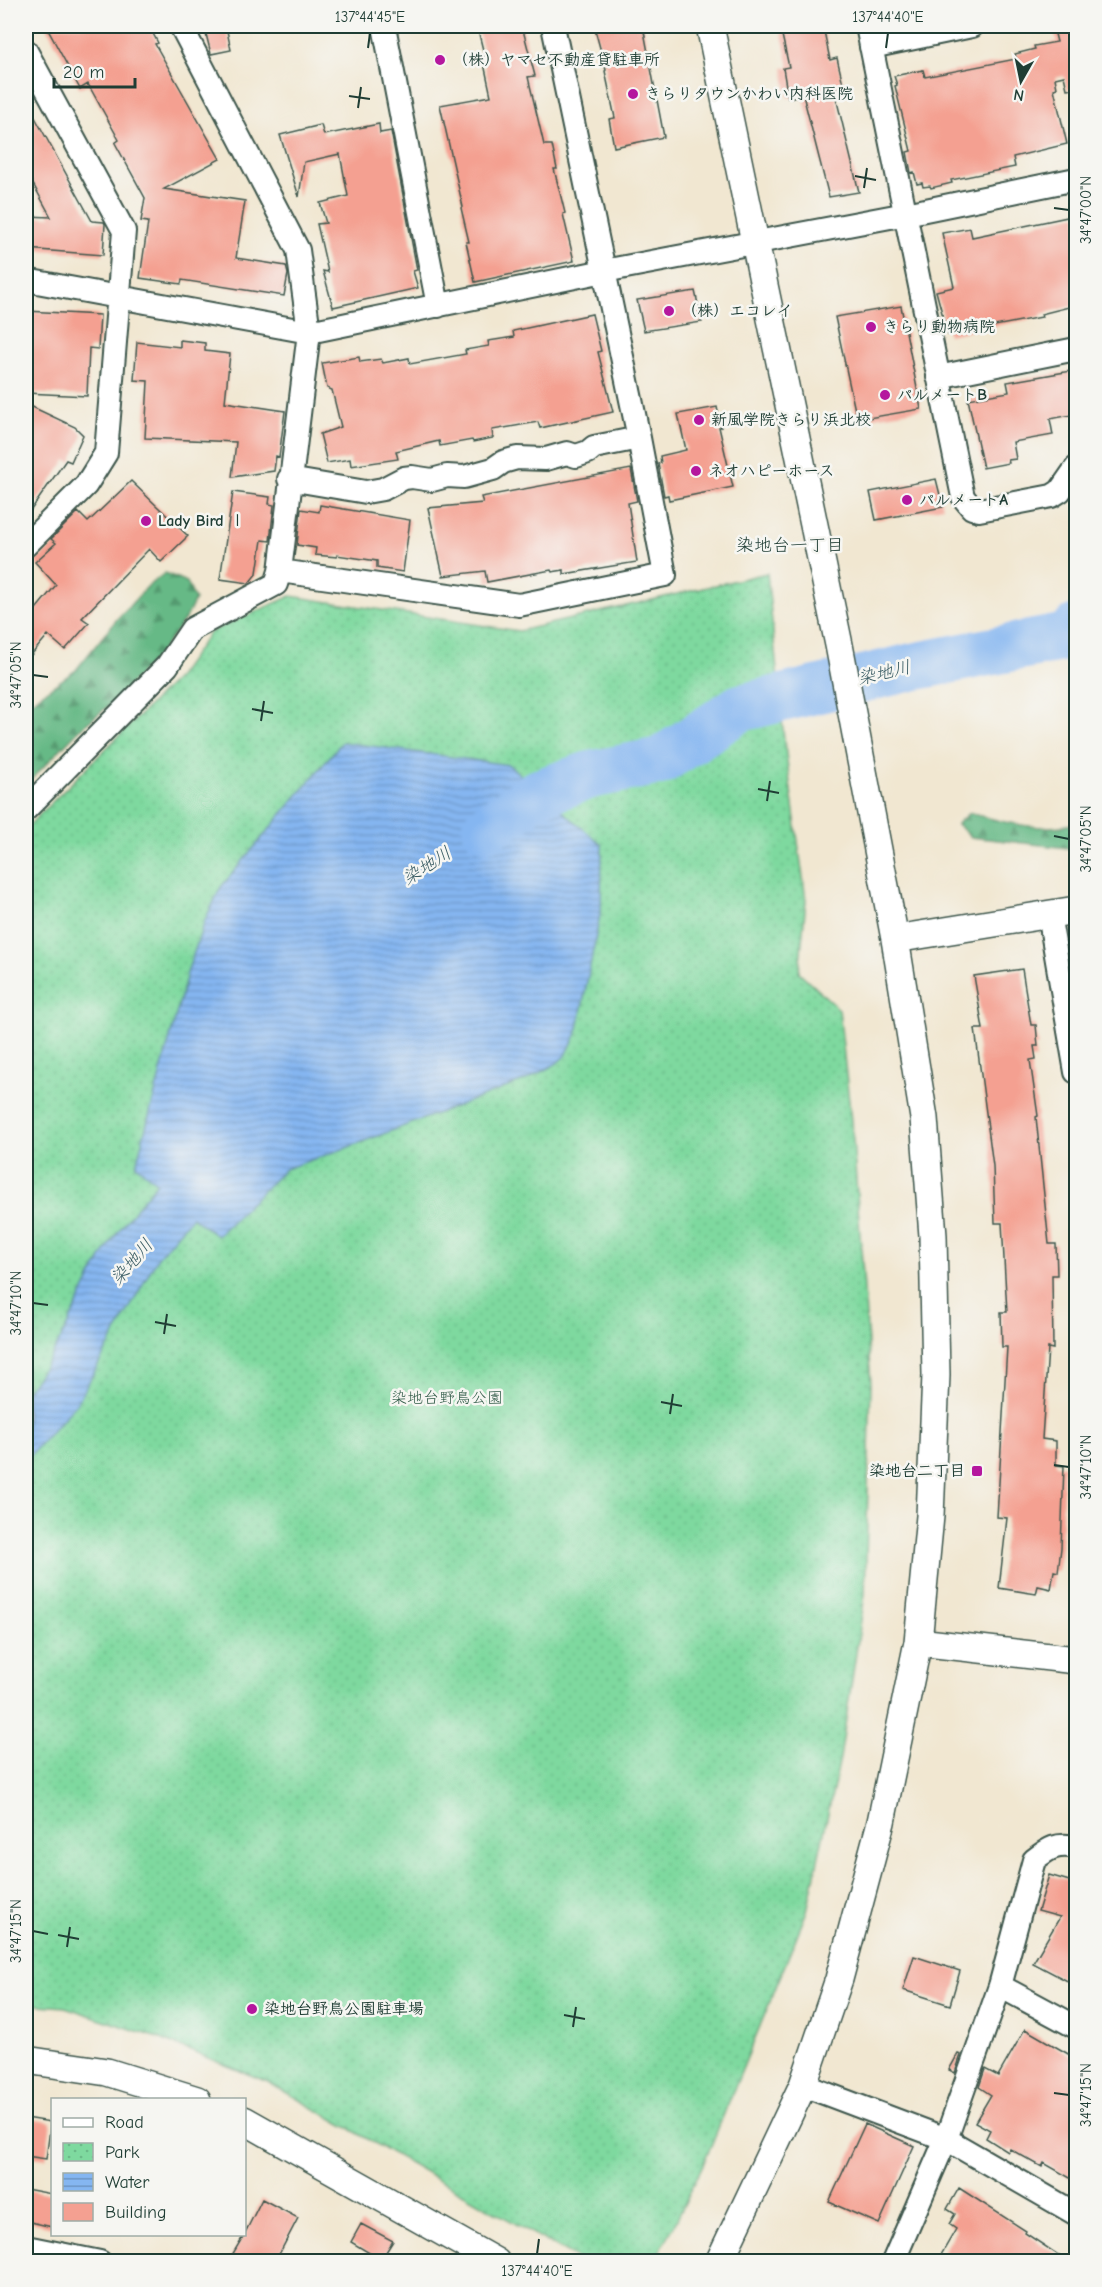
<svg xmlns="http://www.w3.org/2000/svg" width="1102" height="2287" font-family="'Comic Neue','Klee One',sans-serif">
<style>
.forest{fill:url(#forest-firs);stroke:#427b5d;stroke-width:1.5}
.park{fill:url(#park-dots);stroke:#4e8b6a;stroke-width:1.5}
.water{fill:url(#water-rules);stroke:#527a92;stroke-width:1.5}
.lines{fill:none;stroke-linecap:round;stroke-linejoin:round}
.river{stroke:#85b6f1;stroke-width:48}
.building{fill:#f4a091}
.minor-casing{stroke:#3e564c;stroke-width:26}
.tertiary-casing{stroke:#3e564c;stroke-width:30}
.minor{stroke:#fff;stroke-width:22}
.tertiary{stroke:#fff;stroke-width:27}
.ticks{fill:none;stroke:#1f3d34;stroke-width:2}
.poi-dot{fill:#b5179e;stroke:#f6f6f2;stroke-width:2}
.labels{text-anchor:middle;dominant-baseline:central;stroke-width:5;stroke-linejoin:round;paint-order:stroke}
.poi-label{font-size:16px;font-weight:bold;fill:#1f3d34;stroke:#f6f6f2;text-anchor:start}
.park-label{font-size:16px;fill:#325c49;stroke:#f6f6f2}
.neighbourhood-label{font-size:18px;fill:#1f3d34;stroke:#f6f6f2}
.water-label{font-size:18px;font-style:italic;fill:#385b63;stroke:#f6f6f2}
.neatline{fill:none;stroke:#1f3d34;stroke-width:2}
.ticks-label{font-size:15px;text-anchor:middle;fill:#1f3d34}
</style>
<defs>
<pattern id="forest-firs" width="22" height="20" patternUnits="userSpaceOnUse" patternTransform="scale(1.5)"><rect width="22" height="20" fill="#66b986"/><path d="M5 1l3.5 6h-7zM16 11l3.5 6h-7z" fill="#53986e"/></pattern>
<pattern id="park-dots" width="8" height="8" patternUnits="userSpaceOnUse" patternTransform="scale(1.5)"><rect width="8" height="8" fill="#7ed99f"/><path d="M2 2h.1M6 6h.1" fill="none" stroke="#6cbb8a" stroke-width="1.8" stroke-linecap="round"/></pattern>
<pattern id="water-rules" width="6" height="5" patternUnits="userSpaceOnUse" patternTransform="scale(1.5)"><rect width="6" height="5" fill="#85b6f1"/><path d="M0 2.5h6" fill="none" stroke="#6c95c4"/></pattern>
</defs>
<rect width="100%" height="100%" fill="#f6f6f2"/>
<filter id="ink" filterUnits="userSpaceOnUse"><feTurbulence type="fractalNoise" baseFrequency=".0167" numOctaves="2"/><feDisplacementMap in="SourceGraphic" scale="12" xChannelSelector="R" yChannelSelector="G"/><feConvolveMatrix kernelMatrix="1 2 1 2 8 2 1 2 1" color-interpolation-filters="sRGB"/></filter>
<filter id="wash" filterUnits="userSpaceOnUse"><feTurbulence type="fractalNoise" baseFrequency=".008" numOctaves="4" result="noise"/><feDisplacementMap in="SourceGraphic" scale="24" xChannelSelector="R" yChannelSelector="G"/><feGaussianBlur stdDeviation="1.35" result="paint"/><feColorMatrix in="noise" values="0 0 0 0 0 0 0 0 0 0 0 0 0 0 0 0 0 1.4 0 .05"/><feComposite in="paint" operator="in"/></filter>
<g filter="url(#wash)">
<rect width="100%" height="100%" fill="#f1e7d1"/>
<!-- forest -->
<path class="forest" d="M165 573 187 582 195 600 187 616 160 653 112 703 80 729 26 785V705L76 670 117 619 149 585Z
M969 813C1003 822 1042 833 1076 823V849L971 837 957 824Z"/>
<!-- park -->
<path class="park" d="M767 573 784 739 806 900 799 972 839 1009 853 1139 871 1384 865 1594 840 1758 807 1911 706 2158 673 2228 654 2261H581L268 2082 158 2038 65 2007 26 2004V828L178 677 210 632 291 596 519 631Z"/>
<!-- water -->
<path class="water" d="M342 742 509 765 602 845 601 910 577 1033 566 1055 556 1064 526 1080 346 1148 285 1169 217 1236 192 1217 158 1257 77 1403 26 1460V1391C65 1347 79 1290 111 1242 124 1222 141 1202 157 1183L136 1165 188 970 205 920 221 887Z"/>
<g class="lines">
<!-- river -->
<path class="river" d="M486 828 536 794 590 775 660 761 740 708 912 667 1066 637 1076 628"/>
</g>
<g id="blocks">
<!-- building -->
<path class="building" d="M46 26H149L158 43 155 44 220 159 164 189 245 201 236 258 286 266 288 274 284 296 182 280 181 284 140 278 148 222 141 221 145 198 115 143 119 140 88 84 80 89Z
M204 26H226L231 50 211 54Z
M477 26H522L535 76 528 77 544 145H552L557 169H554L565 213 563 214 574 261 475 282 466 242H469L461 208 463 207 440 105 491 96 483 59 485 58Z
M594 26H643L664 137 614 147 609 119 615 118 605 71 606 70Z
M780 26H823L830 60 837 58 844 88 834 89 859 192 829 197 803 95 788 98 783 68 789 67Z
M1053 26H1077V88L1067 89 1064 76 1055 78 1057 88 1054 89 1067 144 1013 157 1015 167 951 180 952 183 931 188 930 186 923 187 922 183 917 184 914 172 911 173 907 152 911 151 895 86 897 85 894 76 923 70 925 77 1016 59 1015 54 1035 49 1034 46 1057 42Z
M26 101 92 221 104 222 105 224 103 255 26 249V216L51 217 26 171Z
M379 124 380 133 391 131 417 270 413 271 418 288 333 307 323 271 328 272 317 224 326 223 320 203 348 196 340 154 304 162 299 197 280 135 321 125 324 135Z
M1077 215V305L1041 314 1042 317 948 335 936 291 954 287 942 233 970 228 972 237Z
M695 291 702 322 644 331 637 300Z
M901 306 921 409 857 420 835 317Z
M26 311 100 315 98 349 89 348 87 396 26 393Z
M592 314 601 351 598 352 613 412 540 428 538 422 492 430 493 438 473 442 472 440 440 446 439 441 396 451 398 459 351 466 350 459 327 463 320 434 341 427 332 390 327 388 322 363 359 357 360 362 381 359 383 363 409 358 410 364 466 354 465 350 489 346 488 341 514 337 513 331Z
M180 340 205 343V351L230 354 225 402 285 411 279 457 276 456 274 471 232 477 236 442 145 438 148 381 134 380 137 342 180 347Z
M1077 370V414L1050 419 1053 435 1013 442 1016 459 1008 460 1009 463 983 468 968 399 1009 392 1007 382Z
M26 404 75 427 83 435 71 462 66 460 26 517Z
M717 407 721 427H719L733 487 669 500 668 495 664 496 658 464 661 463 660 456 686 450 678 414Z
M631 469 637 501 628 503 637 562 564 574V570L552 572 551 570 487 582 485 571 443 576 428 508 483 503 481 497Z
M936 479 943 507 876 520 870 492Z
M131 481 188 536 161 562 149 549 82 618 89 623 65 650 48 635 26 661V621L56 585 35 562 56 543 51 539 78 512 88 522Z
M233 492 270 497 269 504 274 505 270 541 262 540 257 573 249 583 220 579Z
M320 505 410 520 403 572 377 568V561L337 555V557L315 555 316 548 297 545 301 509 319 512Z
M1022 969 1031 1025H1036L1038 1046H1034L1036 1059 1030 1060 1038 1116 1036 1117 1049 1244H1056L1057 1275H1052L1053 1349 1048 1348 1042 1439 1056 1441V1465L1064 1466 1061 1548 1058 1572 1054 1571 1051 1589 1038 1586 1036 1594 999 1588 1007 1518 997 1517 1007 1347H1002L1001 1312H1007L1002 1223H995L993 1166 975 1029H983L974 976Z
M1049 1875 1073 1882 1072 1887 1077 1888V1986L1033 1963 1060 1917 1038 1911Z
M914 1956 960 1971 950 2005 903 1990Z
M1025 2029 1077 2059V2182L1044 2163 1042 2167 1010 2149 1008 2152 986 2138 990 2130 975 2122 991 2095 979 2087 985 2069 998 2076Z
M958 2054 961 2055 955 2073 949 2070Z
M26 2118 51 2122 46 2159 26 2156Z
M865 2124 914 2146 879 2224 829 2202Z
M959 2188 1026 2231 1025 2233 1069 2262H937L956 2229 949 2224 955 2214 947 2209Z
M26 2189 52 2194V2227L26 2221Z
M262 2199 298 2218 275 2262H228L244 2235Z
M361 2224 393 2241 381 2260 351 2242Z"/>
</g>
</g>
<g filter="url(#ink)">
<use href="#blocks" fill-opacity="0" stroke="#3e564c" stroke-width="1.5"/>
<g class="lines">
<!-- minor casing -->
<g class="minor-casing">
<path id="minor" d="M181 26 298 250 309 332 280 571 519 605 665 575 639 438 553 26
M384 26 438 306
M867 26 963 497 972 508 979 510 1052 496 1060 491 1076 468
M871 47 972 26
M26 51 124 231 106 453 86 485 26 545
M26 280 309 332 604 271 906 214 1076 179
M938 377 1076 349
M289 479 366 492 383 489 404 478 412 477 432 480 447 476 464 477 493 469 503 462 517 458 546 459 567 453 576 456 588 452 594 447 639 438
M26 809 167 666 192 629 276 584 280 571
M1049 914 1076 1072
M1000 1986 1076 2027
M803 2085 946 2139 1076 2214
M26 2247 100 2262
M893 2262 946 2139 1000 1986 1034 1860C1049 1848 1057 1843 1076 1847"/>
</g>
<!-- tertiary casing -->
<g class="tertiary-casing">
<path id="tertiary" d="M710 26 839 645 895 939 924 1118 933 1236 936 1375 930 1516 918 1642 881 1822 839 1979 803 2085 719 2262
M895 939 1076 910
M918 1642 1076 1660
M26 2060 107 2072 197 2100
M244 2120 496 2262"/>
</g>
<!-- minor -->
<use href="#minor" class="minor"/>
<!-- tertiary -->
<use href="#tertiary" class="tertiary"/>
</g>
</g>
<!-- ticks -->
<path class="ticks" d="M368 48 370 33M886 48 888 33M349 96 370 99M358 108 361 87M855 176 876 180M864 188 867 168M1054 208 1069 210M33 675 48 677M252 709 273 713M261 721 264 701M758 789 779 793M767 801 770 781M1054 836 1069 839M33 1303 48 1305M155 1322 176 1326M164 1334 167 1314M661 1402 682 1406M670 1414 673 1394M1054 1465 1069 1467M33 1931 48 1934M58 1935 79 1939M67 1947 70 1927M564 2015 585 2019M573 2027 576 2007M1054 2093 1069 2095M537 2254 539 2239"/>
<!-- markers -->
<g class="poi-dot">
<circle cx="440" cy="60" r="6"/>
<circle cx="633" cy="94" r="6"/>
<circle cx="669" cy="311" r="6"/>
<circle cx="871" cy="327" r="6"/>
<circle cx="885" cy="395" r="6"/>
<circle cx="699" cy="420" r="6"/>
<circle cx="696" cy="471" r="6"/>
<circle cx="907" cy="500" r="6"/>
<circle cx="146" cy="521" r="6"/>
<rect x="971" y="1465" width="12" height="12" rx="3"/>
<circle cx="252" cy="2009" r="6"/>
</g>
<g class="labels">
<!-- poi labels -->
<g class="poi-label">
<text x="452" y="60">（株）ヤマセ不動産貸駐車所</text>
<text x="645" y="94">きらりタウンかわい内科医院</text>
<text x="681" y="311">（株）エコレイ</text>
<text x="883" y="327">きらり動物病院</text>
<text x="897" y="395">パルメートB</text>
<text x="711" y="420">新風学院きらり浜北校</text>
<text x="708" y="471">ネオハピーホース</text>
<text x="919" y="500">パルメートA</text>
<text x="158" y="521">Lady Bird Ⅰ</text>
<text x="965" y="1471" text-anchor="end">染地台二丁目</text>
<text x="264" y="2009">染地台野鳥公園駐車場</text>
</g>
<!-- park labels -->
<g class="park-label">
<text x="447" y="1398">染地台野鳥公園</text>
</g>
<!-- neighbourhood labels -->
<g class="neighbourhood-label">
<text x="790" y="545">染地台一丁目</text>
</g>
<!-- water labels -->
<g class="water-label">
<text transform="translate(884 673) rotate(-13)">染地川</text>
<text transform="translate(427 866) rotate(-33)">染地川</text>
<text transform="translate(132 1262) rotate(-49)">染地川</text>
</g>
</g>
<!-- margin -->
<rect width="1102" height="2287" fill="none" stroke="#f6f6f2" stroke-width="66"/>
<!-- legend -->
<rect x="51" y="2098" width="195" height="138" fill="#f6f6f2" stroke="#a0aca6" stroke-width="1.5"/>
<rect x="63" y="2118" width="30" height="9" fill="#ffffff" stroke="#a0aca6" stroke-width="1.5"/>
<text x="105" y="2128" font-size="18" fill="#1f3d34">Road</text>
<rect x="63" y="2143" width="30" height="18" fill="url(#park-dots)" stroke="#a0aca6" stroke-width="1.5"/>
<text x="105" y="2158" font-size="18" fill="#1f3d34">Park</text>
<rect x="63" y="2173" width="30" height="18" fill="url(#water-rules)" stroke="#a0aca6" stroke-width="1.5"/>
<text x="105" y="2188" font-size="18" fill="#1f3d34">Water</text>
<rect x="63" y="2203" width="30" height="18" fill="#f4a091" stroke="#a0aca6" stroke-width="1.5"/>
<text x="105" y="2218" font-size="18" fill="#1f3d34">Building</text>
<!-- north arrow -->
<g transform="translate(1021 81) rotate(189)" stroke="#f6f6f2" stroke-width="4.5" paint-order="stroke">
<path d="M0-4.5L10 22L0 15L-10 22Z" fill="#1f3d34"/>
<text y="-9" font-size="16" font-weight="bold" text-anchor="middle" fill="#1f3d34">N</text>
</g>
<!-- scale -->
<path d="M54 78v9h81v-9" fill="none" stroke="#1f3d34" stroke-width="3"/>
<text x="63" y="78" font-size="18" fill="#1f3d34" stroke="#f6f6f2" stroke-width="4.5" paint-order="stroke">20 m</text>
<rect x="33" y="33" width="1036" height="2221" class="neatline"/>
<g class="ticks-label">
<text x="370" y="22">137°44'45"E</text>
<text x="888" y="22">137°44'40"E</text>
<text transform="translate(1086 210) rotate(-90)" y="5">34°47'00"N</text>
<text transform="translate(16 675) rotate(-90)" y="5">34°47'05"N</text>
<text transform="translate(1086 839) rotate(-90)" y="5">34°47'05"N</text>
<text transform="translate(16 1303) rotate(-90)" y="5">34°47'10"N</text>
<text transform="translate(1086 1467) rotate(-90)" y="5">34°47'10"N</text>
<text transform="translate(16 1931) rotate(-90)" y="5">34°47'15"N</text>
<text transform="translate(1086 2095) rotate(-90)" y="5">34°47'15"N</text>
<text x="537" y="2276">137°44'40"E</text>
</g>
</svg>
